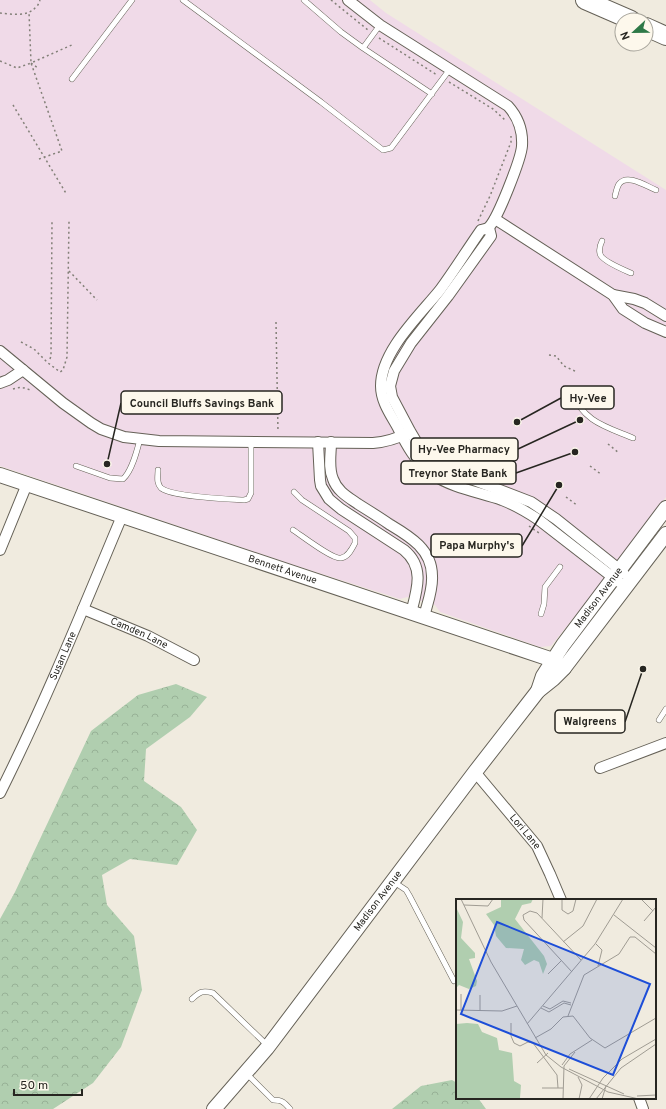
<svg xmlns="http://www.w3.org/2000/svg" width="666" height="1109" font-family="Overpass,sans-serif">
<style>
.commercial{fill:#f0dae8}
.forest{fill:url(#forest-crowns)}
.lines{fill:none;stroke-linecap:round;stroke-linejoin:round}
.lane-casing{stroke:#656157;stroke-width:6}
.street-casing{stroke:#656157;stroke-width:12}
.secondary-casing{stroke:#656157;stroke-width:16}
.highway-casing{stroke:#656157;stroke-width:20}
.path{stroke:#838078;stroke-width:1.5;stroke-dasharray:2 3;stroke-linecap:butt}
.lane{stroke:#fff;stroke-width:5}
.street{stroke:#fff;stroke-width:10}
.secondary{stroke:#fff;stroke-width:14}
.highway{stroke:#fff;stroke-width:18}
.labels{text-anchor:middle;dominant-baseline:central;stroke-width:4;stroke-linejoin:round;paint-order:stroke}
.street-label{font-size:10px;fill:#272621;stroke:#fdf8ec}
.inset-road{fill:none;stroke:#a09c93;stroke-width:1}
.view{fill:#1d4ed8;fill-opacity:0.15;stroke:#1d4ed8;stroke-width:2}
.inset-edge{fill:none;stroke:#272621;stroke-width:2}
.leader{fill:none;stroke:#272621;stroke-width:1.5}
.callout-dot{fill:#272621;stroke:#fdf8ec;stroke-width:1.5}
.callout{fill:#fdf8ec;stroke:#272621;stroke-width:1.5}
.callout-label{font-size:11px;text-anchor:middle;font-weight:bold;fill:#272621}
</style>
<defs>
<pattern id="forest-crowns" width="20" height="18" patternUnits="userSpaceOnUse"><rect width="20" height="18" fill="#b0ceaf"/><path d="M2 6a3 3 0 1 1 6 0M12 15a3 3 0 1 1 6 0" fill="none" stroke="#97b196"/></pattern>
</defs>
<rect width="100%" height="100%" fill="#f0ebdf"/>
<!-- commercial -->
<path class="commercial" d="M0 0H370L386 13 666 190V497L623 556 551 646 540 647 440 612 435 605 407 597 400 599 297 566 0 466Z"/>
<!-- forest -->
<path class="forest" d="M176 684 207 697 190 717 146 749 144 781 181 807 197 830 177 865 130 859 102 875 107 905 134 936 142 990 121 1047 93 1083 53 1109H0V919L15 892 91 731 138 695Z
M452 1080 457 1083V1098H478L486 1109H392L421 1086Z"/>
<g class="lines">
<!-- lane casing -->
<g class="lane-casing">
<path id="lane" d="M183 0 321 102 383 150 391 148 450 69
M304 0 341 32 363 48 432 94
M363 48 380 25
M72 79 132 0
M615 196C616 192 617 187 619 184 627 173 646 186 656 190
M602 241C600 245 599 250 600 254 602 261 624 270 631 273
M571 391C584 422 604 426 633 438
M76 466 110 478 123 479C132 471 137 451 140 439
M158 470C158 476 156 483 161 488 172 497 228 499 244 500L248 499 251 493V442
M293 530C301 535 333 560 341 558 348 557 352 549 355 543V538L349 531 302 500 294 492
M541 614 544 604 545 587 560 567
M659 720 666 709
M394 882 406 890 409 895 454 981
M192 999C200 992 202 990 213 993L268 1046
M247 1074 273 1100C282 1100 284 1102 290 1109"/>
</g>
<!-- street casing -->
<g class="street-casing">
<g id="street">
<path d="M348 0 380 25 508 106C518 117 523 130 522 146 521 159 498 218 489 227 487 229 484 229 481 230 467 250 454 271 440 290 419 316 381 351 381 386 381 402 391 415 398 428 406 444 416 463 432 474 452 488 479 492 502 500 515 505 527 512 539 520L619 582"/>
<path d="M495 219 613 295 623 309 645 323 666 332"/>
<path d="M489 228 491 236 448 296 411 343 394 371 390 386 392 397 410 431 423 453 428 460 435 464 445 469 531 502 556 519 620 570 624 574"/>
<path d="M613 295 634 299 645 303 666 316"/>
<path d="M0 351 63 403 91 423 101 429 124 437 159 441 373 443C386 442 396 439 408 433"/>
<path d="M0 383 8 380 23 370"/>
<path d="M318 442 320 480 321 486 329 499 341 509 404 550C425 567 417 590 411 613"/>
<path d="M331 442C331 454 328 468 333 479 337 491 348 497 358 504 369 511 379 517 389 524 409 536 432 549 432 576 433 590 427 604 424 617"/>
<path d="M0 550 27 484"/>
<path id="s1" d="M83 609 148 636 194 660"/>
<path d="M600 768 666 743"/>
<path id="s2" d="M475 772 537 846 550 874 561 900"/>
<path id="s3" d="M0 793C45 703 83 609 122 516"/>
<path d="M639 1098 643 1109"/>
</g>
</g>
<!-- secondary casing -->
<g class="secondary-casing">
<g id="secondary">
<path id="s4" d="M0 475 553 660 564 668"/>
<path id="s5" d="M538 691 543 676 563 645 666 508"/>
<path id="s6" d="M214 1109 267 1048 475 772 538 691 553 679 564 668 666 534"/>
</g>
</g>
<!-- highway casing -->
<g class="highway-casing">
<path id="highway" d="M585 0 631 20
M646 27 666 36"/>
</g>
<!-- path -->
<path class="path" d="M331 0 368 30
M0 13C11 14 27 17 35 8 38 6 39 3 40 0
M379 38 437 75
M0 61 17 68 31 63 29 12
M31 63 38 68
M449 82 493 109 505 120
M13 105 67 195
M39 159 62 151 31 63 74 44
M478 221 490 196 511 142V136
M69 271 97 300
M276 322 278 432
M21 342 34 349 48 363 60 372 63 370 67 357 69 221
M549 355 556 356 564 366 577 372
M50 359 51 356 52 221
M590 387 602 390
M13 389C19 387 24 387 30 390
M608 444 619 453
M590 466 602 475
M566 497 578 506
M529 526 539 533"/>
<!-- lane -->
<use href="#lane" class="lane"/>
<!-- street -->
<use href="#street" class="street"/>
<!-- secondary -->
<use href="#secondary" class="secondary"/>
<!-- highway -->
<use href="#highway" class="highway"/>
</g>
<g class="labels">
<!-- street labels -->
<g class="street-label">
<text stroke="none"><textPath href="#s4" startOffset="298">Bennett Avenue</textPath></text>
<text stroke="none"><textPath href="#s5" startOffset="112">Madison Avenue</textPath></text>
<text stroke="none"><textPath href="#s1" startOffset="61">Camden Lane</textPath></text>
<text stroke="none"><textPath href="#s3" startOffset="151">Susan Lane</textPath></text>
<text stroke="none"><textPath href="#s2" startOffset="78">Lori Lane</textPath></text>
<text stroke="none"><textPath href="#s6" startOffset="265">Madison Avenue</textPath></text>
</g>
</g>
<!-- overview -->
<g transform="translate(456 899)">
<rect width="200" height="200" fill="#f0ebdf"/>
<path d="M45 0H77L75 4 66 6 59 20 88 57 91 65 87 75 83 63 78 61 69 66 65 61 68 50 50 49 40 37 38 26 30 15 45 8ZM0 8 7 23 5 39 19 54V59L13 60 21 82 20 87 13 90 3 86 0 89ZM11 124 22 125 26 133 41 139 43 151 56 154 58 182 65 186 64 199 0 200V125Z" fill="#b0ceaf"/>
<path class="inset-road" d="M5 0 35 63 90 156 105 168 152 193 183 200M106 0V11L112 15 117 12 120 0M185 0 197 12M8 6 32 7 37 0M158 16 200 49M86 19 87 0M188 22 200 8M107 43 127 27 141 0M140 45 146 51 142 67M116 73 68 21 67 16 74 12 81 14 125 61M92 75 105 62M87 107 94 110 107 102 115 104M85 109 93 113 108 104 115 106M0 111 46 112 61 107M5 111V95M24 112V96M112 117 128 76 163 55 174 38H179L200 55M55 124V137L58 144 64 147 72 143 77 144 101 176 102 189M71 125 139 45 167 0M79 139 95 130 107 118 117 117 134 139 149 149 200 119M81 164 92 154M106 166 114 155 136 141M108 167 119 153M113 170 168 195M122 178 126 186 123 200M86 189H107M181 197 200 196M107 200 108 167M133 200 147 179 166 160 200 140M140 200 165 169 200 145M146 200 150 187"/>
<path class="view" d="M41 23 194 85 157 176 5 115Z"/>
<rect width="200" height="200" class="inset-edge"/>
</g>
<!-- callouts -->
<path class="leader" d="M517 422L561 398M107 464L121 403M580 420L518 449M575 452L516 473M559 485L522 546M643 669L625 722"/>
<g class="callout-dot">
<circle cx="517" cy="422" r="4"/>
<circle cx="107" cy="464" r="4"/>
<circle cx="580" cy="420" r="4"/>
<circle cx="575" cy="452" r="4"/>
<circle cx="559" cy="485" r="4"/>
<circle cx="643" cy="669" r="4"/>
</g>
<g class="callout">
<rect x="561" y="386" width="53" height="23" rx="4"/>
<rect x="121" y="391" width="161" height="23" rx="4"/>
<rect x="411" y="438" width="107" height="23" rx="4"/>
<rect x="401" y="461" width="115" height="23" rx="4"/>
<rect x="431" y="534" width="91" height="23" rx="4"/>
<rect x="555" y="710" width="70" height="23" rx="4"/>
</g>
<g class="callout-label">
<text x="588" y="402">Hy-Vee</text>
<text x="202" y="407">Council Bluffs Savings Bank</text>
<text x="464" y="453">Hy-Vee Pharmacy</text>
<text x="458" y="477">Treynor State Bank</text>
<text x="477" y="549">Papa Murphy's</text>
<text x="590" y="725">Walgreens</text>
</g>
<!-- north arrow -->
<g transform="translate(634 32) rotate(248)"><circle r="19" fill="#fdf8ec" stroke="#a7a49b"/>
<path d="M0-3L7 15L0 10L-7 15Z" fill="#2e7947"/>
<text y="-6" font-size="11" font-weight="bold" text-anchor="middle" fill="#272621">N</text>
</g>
<!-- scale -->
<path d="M14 1089v6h68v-6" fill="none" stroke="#272621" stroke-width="2"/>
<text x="20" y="1089" font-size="12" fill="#272621" stroke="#fdf8ec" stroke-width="3" paint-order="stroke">50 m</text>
</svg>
